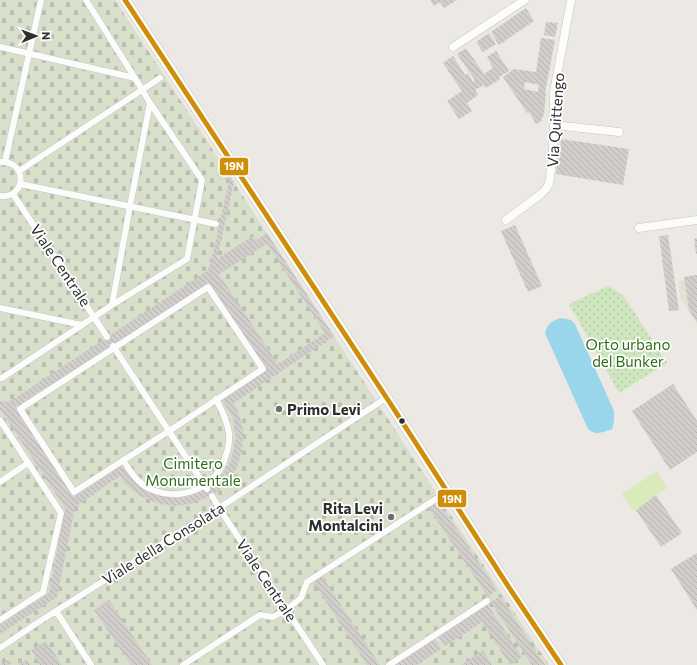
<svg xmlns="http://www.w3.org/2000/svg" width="697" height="665" font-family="Commissioner,sans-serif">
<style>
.education{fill:#e6e0d3}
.grass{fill:url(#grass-dots)}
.cemetery{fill:url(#cemetery-stones)}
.pitch{fill:#d9eabb}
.water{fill:#99d6ec}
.building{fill:url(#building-back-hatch);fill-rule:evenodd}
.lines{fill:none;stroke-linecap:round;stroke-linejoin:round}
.pedestrian-casing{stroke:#c5c4c5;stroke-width:7}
.minor-casing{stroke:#c5c4c5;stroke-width:9}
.tertiary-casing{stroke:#c5c4c5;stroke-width:11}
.pedestrian{stroke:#fcfcfb;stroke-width:6}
.minor{stroke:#fcfcfb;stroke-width:8}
.tertiary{stroke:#fcfcfb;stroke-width:10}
.bus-1-casing{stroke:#fff;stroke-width:8}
.bus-1{stroke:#cf8e09;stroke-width:5}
.poi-dot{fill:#706f6e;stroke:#fff;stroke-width:1.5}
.bus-dot{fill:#2e2e2e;stroke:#fff;stroke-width:1.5}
.labels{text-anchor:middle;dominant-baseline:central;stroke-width:3.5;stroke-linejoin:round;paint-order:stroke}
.street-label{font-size:15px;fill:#2e2e2e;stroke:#fff}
.park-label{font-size:15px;fill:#2c6e1b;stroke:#fff}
.poi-label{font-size:15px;font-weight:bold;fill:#2e2e2e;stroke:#fff;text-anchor:start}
.line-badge{stroke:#fff;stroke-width:1.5}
.badge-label{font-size:11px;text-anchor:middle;font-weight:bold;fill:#fff}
</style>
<defs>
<pattern id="grass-dots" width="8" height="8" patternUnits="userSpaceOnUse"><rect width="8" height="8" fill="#cee6be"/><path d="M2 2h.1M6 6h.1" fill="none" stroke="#b1c6a4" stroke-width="1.8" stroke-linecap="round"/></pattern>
<pattern id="cemetery-stones" width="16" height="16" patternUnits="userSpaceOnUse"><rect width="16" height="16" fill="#d8e0cc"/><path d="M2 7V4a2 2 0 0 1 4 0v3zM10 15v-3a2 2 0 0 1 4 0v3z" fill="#bac0b0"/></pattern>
<pattern id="building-back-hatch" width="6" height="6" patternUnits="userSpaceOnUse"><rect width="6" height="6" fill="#d1cecb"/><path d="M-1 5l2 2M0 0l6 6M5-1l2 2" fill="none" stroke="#b4b1af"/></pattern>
</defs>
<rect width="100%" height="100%" fill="#ece8e4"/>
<!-- education -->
<path class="education" d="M697 275V324L680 298 678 281 684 280V277Z"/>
<!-- grass -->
<path class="grass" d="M608 286 623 295 667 363 619 393 569 304Z"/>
<!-- cemetery -->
<path class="cemetery" d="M0 0H115L437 494 549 665H0Z"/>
<!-- pitch -->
<path class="pitch" d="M657 471 667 488 634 511 622 494Z"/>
<!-- water -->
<path class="water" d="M561 318 571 320 575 324 614 411V421L612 429C604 432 595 436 588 429L545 333C547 324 553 320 561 318Z"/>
<!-- building -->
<path class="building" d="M430 0H457L444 8 440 2 434 6Z
M526 8 534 21 499 45 491 32Z
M546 22 558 23 555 37 544 35Z
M489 33 496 44 483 52 476 42Z
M541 38 555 40 545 93H546L544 114 541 121 536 124 529 112 527 113 503 77 514 69 536 72ZM525 82 539 85 538 92 524 89Z
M466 48 484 74 493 68 487 57 496 51 509 71 499 77 500 79 486 88 484 85 475 90 478 95 467 103 472 111 459 119 447 101 462 91 443 63 453 56 465 75 468 73 473 82 475 80 457 54Z
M561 139 629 149 623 185 556 174Z
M228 173 234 182 217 259 253 236 256 240 267 233 334 336 234 403 240 418 243 429V437L242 450 238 464 235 471 225 484 216 493 208 497 190 504 175 506 161 504 152 501 140 496 126 485 120 476 73 508 74 512 57 597 0 634V625L49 593 65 508 0 409V401L9 402 207 271 210 266 229 181ZM267 244 325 333 278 364 219 274ZM209 284 265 369 221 398 233 418 236 437 234 448 231 460 223 474 211 486 204 491 188 496 174 498 163 496 151 492 144 489 133 480 122 465 74 497 15 407Z
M515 225 542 286 528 292 501 231Z
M668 235 679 310 669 311 659 236Z
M697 238V254H696L694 239Z
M697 275V322L689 310 684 277Z
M673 384 697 421V452L670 470 632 411Z
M656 495 682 533 661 547 636 510Z
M438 501 497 590 488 597 428 507Z
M697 553V610L671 569Z
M322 576 380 665H367L313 582Z
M500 596 545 665H532L491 602Z
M109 600 152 665H131L94 610Z
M487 604 522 657 510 665 482 622 445 646 438 636Z
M434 638 441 649 417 665H393Z
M46 641 62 665H40L31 650Z
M483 650 492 665H461Z
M27 659 31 665H19Z
M8 660 11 664 9 665H0Z"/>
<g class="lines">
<!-- pedestrian casing -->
<g class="pedestrian-casing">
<path id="pedestrian" d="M86 0 135 78
M0 47 135 78 150 103 130 206 112 305 82 325 0 308
M0 162C28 160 27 199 0 196
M5 162 41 0
M19 171 160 78
M20 184 216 224
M13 194 107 337
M208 287 263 369 169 431 74 492 20 409Z
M112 305 187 259 202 180 150 103
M113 346 207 489
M0 378H2L82 325
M0 420 61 513 43 592 0 620
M123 460C130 471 137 483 150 489 180 502 215 489 225 458 228 450 230 442 229 433 227 421 222 410 216 399
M0 482 28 463
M212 496 219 508 323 665
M56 611 91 665
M0 648 37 623 219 508 386 398
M183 665 260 615 273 617 287 609 301 598 307 582 436 499
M389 665 487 601"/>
</g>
<!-- minor casing -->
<g class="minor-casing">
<path id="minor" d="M453 47 525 0
M554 125 619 132
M506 220 541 194 546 189 549 184 552 162 554 125V92L571 0
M639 228 697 220"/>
</g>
<!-- tertiary casing -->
<g class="tertiary-casing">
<path id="tertiary" d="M125 0 390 403 508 586 561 665"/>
</g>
<!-- pedestrian -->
<use href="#pedestrian" class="pedestrian"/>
<!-- minor -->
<use href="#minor" class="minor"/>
<!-- tertiary -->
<use href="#tertiary" class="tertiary"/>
<!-- bus-1 casing -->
<g class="bus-1-casing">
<path id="bus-1" d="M125 0 390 403 508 586 561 665"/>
</g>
<!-- bus-1 -->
<use href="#bus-1" class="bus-1"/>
</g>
<!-- markers -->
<g class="poi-dot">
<circle cx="279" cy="409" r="4"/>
<circle cx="391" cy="517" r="4"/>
</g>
<circle class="bus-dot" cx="402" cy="421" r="3.5"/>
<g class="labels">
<!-- street labels -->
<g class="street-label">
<text transform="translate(555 120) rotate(-86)">Via Quittengo</text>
<text transform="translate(61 265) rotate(56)">Viale Centrale</text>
<text transform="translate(163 543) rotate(-32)">Viale della Consolata</text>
<text transform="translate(267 580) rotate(56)">Viale Centrale</text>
</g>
<!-- park labels -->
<g class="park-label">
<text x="628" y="344">Orto urbano<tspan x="628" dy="17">del Bunker</tspan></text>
<text x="193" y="463">Cimitero<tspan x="193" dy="17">Monumentale</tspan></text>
</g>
<!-- poi labels -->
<g class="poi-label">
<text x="287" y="409">Primo Levi</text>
<text x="383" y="508" text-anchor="end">Rita Levi<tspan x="383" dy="17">Montalcini</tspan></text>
</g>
</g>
<g class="line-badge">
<rect x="219" y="157" width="30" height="19" rx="4" fill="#cf8e09"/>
<rect x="437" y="489" width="30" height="19" rx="4" fill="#cf8e09"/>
</g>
<g class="badge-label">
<text x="234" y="170">19N</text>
<text x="452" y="503">19N</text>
</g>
<!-- north arrow -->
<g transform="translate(36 36) rotate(89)" stroke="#ffffff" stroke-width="3" paint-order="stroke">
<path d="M0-3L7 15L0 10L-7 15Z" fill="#2e2e2e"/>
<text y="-6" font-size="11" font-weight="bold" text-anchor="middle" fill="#2e2e2e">N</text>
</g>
</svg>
